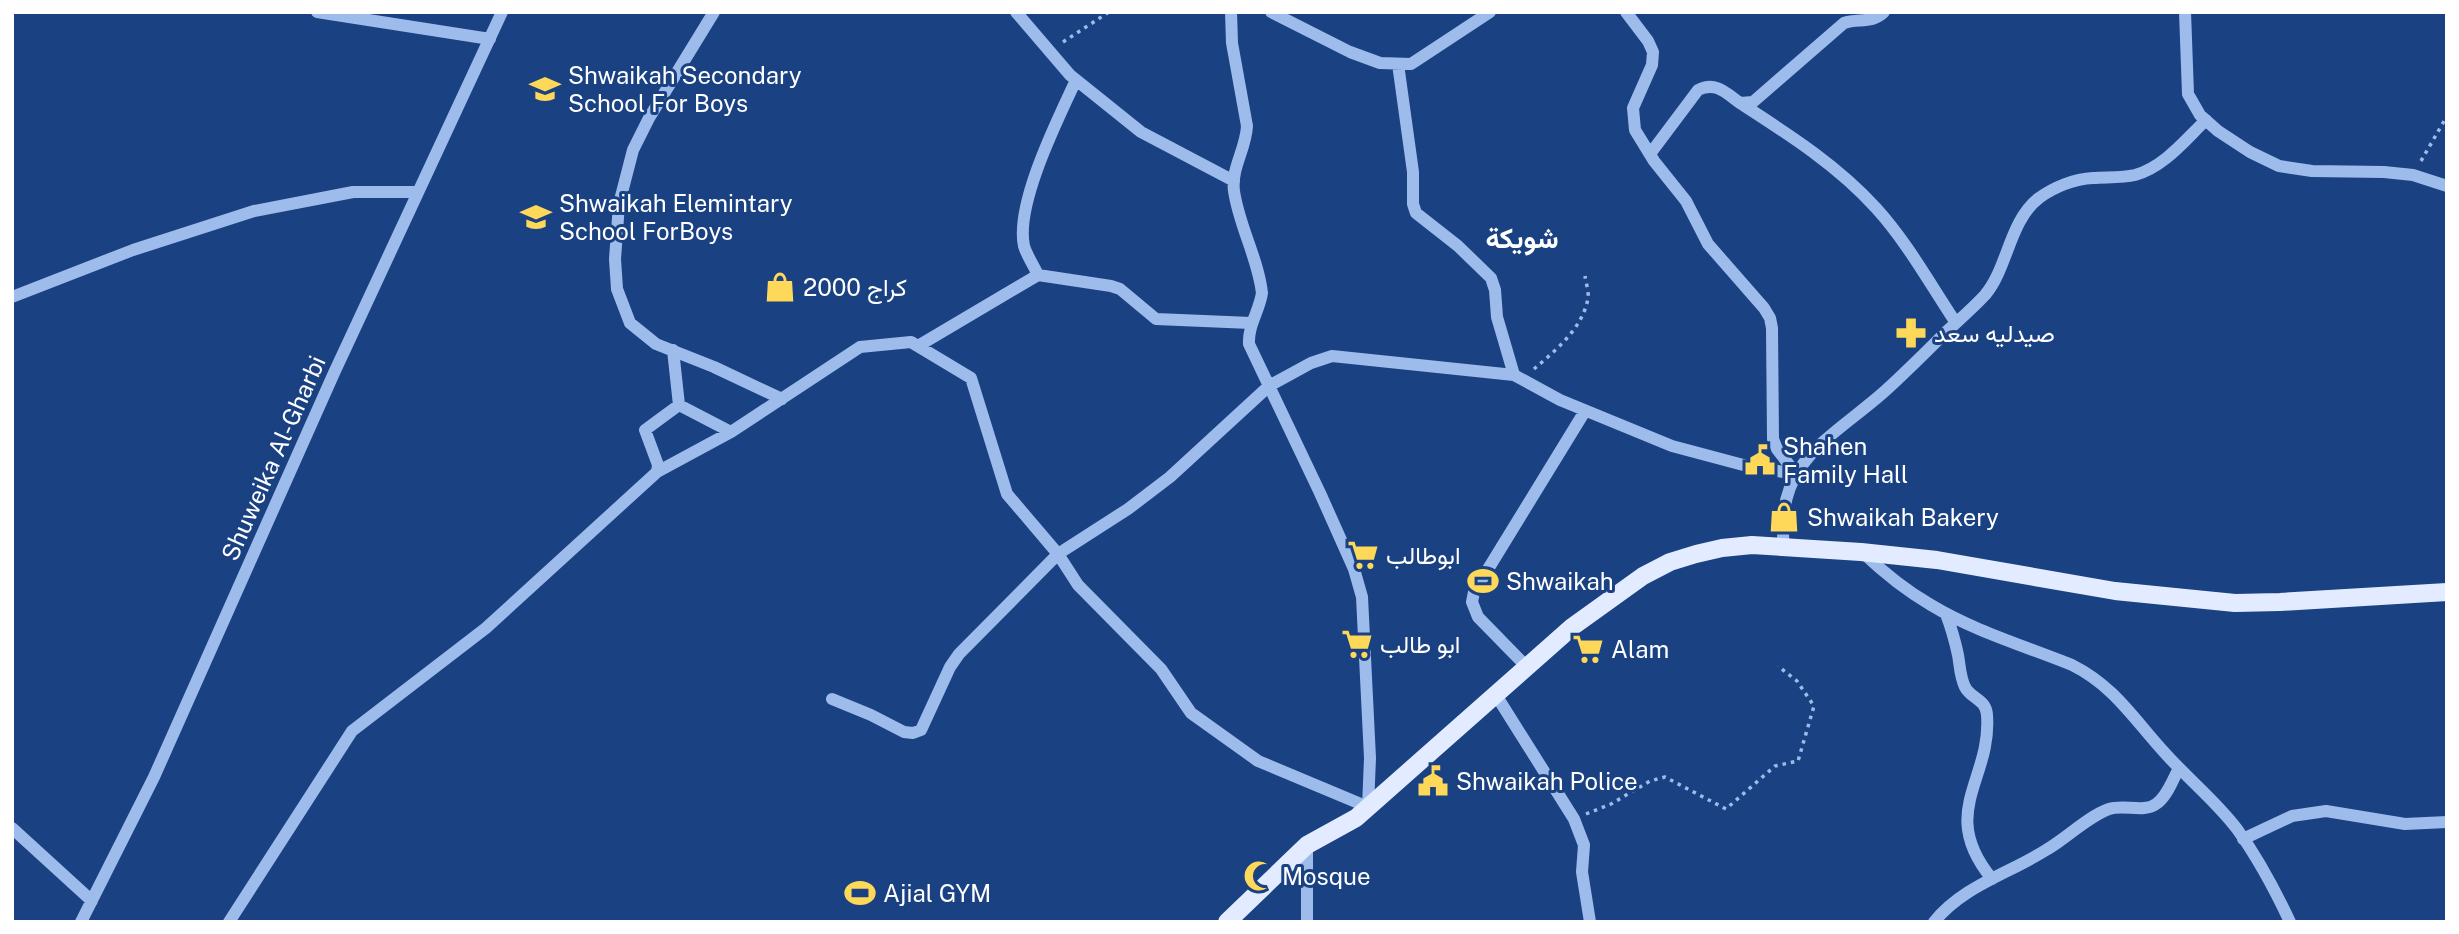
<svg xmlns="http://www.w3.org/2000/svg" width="2459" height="934" font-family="'Public Sans',Vazirmatn,sans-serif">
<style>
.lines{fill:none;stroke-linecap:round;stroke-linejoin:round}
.path{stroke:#9ebceb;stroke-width:3.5;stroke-dasharray:3.5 5;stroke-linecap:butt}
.minor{stroke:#9ebceb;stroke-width:12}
.major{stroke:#e2ebff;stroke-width:18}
.labels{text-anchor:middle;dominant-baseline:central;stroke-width:6;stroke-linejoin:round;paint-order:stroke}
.poi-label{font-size:24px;fill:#fff;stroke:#1a4182;text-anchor:start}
.street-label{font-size:24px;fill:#fff;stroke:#1a4182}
.quarter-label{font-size:28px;font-weight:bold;fill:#fff;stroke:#1a4182}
</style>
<rect width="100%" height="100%" fill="#1a4182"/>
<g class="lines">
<!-- path -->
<path class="path" d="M1063 42 1109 12
M2421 161 2447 116
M1534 369C1556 350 1583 328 1588 298 1589 292 1586 283 1585 276
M1586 814 1611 804 1650 781 1665 777 1726 809 1775 766 1798 761 1814 706 1797 681 1778 666"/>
<!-- minor -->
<path class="minor" d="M317 12 490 39
M714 12 649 118 633 150 619 204 615 259 617 289 630 323 656 344 714 367 782 399
M1016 12 1070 75 1141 132 1234 181
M1271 12 1350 52 1380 63 1411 64 1490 12
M1626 12 1648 41 1653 52 1652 65 1633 108 1635 130 1654 161 1686 201 1708 244 1764 308 1770 318 1772 328 1773 439 1777 449 1796 474
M2185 12 2188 94 2200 115 2218 131 2250 152 2279 166 2312 171 2384 172 2413 175 2447 186
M1398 64 1413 172V204L1416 213 1458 246 1491 278 1495 290 1497 317 1514 375
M1076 80C1058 119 1015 204 1024 246 1027 256 1034 266 1038 275L1111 286 1120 289 1156 319 1251 323
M1740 103C1788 134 1837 165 1876 208 1907 242 1930 284 1956 323
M1650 154 1698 90C1716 81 1726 93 1740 103L1753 102 1844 23C1858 18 1872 24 1884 12
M12 297 133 250 254 211 353 192H418
M918 346 1038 275
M673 350 679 405
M657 472 658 465 645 430 679 405 731 432
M1784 547C1774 461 1831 439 1885 391 1906 372 1926 352 1946 332 1959 320 1973 308 1985 295 2008 268 2009 221 2039 198 2054 187 2074 179 2093 178 2107 177 2122 178 2135 175 2164 167 2185 140 2206 120
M1862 552C1883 572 1905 590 1931 605 1974 631 2025 646 2072 665 2114 686 2133 718 2164 752 2187 778 2216 801 2237 829 2258 858 2275 890 2290 922
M1946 614C1951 627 1955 641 1958 655 1960 666 1960 677 1965 687 1971 699 1986 699 1987 715 1992 780 1937 812 1992 879
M1527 667 1478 617 1472 602 1474 592 1585 411
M1496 695 1574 819 1584 845 1582 872 1590 922
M832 699 871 715 904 732 913 733 921 730 950 667 959 654 1058 554 1128 509 1170 477 1269 386 1311 363 1332 356 1514 375 1560 400 1672 446 1747 466 1796 474
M12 828 92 901
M2243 839 2292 816 2326 811 2405 824 2447 822
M1307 845V922
M81 922 154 777 334 373 502 12
M229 922 352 731 486 628 657 472 731 432 860 347 911 342 971 378 1007 494 1058 554 1078 585 1161 669 1191 713 1258 761 1368 807 1370 758 1362 597 1354 569 1320 493 1249 344C1248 325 1259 312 1262 293 1258 258 1239 226 1234 191 1231 168 1246 149 1247 126L1232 43 1231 12
M1934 922C1963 886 2008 874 2046 850 2067 838 2087 817 2109 809 2124 804 2144 813 2156 804 2167 797 2173 779 2179 768"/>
<!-- major -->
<path class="major" d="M1227 922 1307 845 1356 818 1572 627 1643 576 1670 562 1696 554 1722 548 1752 545 1861 552 1937 560 2115 591 2235 603 2280 602 2447 592"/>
</g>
<!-- icons -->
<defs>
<g id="school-bare" transform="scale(2.415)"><path d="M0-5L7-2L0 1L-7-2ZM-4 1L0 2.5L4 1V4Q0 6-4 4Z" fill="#fdd859" stroke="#1a4182" stroke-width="2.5" paint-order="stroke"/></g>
<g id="shop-bare" transform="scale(2.415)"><path d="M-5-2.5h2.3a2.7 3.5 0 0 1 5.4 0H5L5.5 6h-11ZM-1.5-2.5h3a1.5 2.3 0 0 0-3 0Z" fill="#fdd859" stroke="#1a4182" stroke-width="2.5" paint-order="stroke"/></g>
<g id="pharmacy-bare" transform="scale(2.415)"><path d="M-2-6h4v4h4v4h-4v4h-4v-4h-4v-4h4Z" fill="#fdd859" stroke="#1a4182" stroke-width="2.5" paint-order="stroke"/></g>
<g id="civic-bare" transform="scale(2.415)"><path d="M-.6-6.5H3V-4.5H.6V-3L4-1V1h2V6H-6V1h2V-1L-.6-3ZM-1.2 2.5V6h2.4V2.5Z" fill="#fdd859" stroke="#1a4182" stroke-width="2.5" paint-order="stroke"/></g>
<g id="supermarket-bare" transform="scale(2.415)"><path d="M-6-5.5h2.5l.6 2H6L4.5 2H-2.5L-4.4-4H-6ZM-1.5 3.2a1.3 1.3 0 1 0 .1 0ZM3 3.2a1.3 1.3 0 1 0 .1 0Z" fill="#fdd859" stroke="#1a4182" stroke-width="2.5" paint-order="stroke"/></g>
<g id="stadium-bare" transform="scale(2.415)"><path d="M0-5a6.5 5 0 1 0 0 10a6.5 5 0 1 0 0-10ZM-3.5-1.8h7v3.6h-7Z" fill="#fdd859" stroke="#1a4182" stroke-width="2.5" paint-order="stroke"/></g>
<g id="mosque-bare" transform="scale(2.415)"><path d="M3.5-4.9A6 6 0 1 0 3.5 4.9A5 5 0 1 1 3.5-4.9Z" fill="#fdd859" stroke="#1a4182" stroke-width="2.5" paint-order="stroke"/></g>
</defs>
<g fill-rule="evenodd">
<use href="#school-bare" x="545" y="89"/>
<use href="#school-bare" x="536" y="217"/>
<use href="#shop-bare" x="780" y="287"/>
<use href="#pharmacy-bare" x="1911" y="333"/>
<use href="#civic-bare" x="1760" y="460"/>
<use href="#shop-bare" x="1784" y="517"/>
<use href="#supermarket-bare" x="1363" y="555"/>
<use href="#stadium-bare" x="1483" y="581"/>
<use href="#supermarket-bare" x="1357" y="644"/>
<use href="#supermarket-bare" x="1588" y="649"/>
<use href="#civic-bare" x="1433" y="781"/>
<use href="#mosque-bare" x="1259" y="876"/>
<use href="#stadium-bare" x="860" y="893"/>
</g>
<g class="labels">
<!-- poi labels -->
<g class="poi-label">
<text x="568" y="75">Shwaikah Secondary<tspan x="568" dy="28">School For Boys</tspan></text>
<text x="559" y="203">Shwaikah Elemintary<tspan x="559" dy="28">School ForBoys</tspan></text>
<text x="803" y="287">كراج 2000</text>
<text x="1934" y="333">صيدليه سعد</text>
<text x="1783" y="446">Shahen<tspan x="1783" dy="28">Family Hall</tspan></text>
<text x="1807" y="517">Shwaikah Bakery</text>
<text x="1386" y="555">ابوطالب</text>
<text x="1506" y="581">Shwaikah</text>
<text x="1380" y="644">ابو طالب</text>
<text x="1611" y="649">Alam</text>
<text x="1456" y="781">Shwaikah Police</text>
<text x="1282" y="876">Mosque</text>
<text x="883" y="893">Ajial GYM</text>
</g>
<!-- street labels -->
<g class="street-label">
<text transform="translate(273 458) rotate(-66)">Shuweika Al-Gharbi</text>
</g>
<!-- quarter labels -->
<g class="quarter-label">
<text x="1522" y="237">شويكة</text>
</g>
</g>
<!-- border -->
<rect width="2459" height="934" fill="none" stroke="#ffffff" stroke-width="28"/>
</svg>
